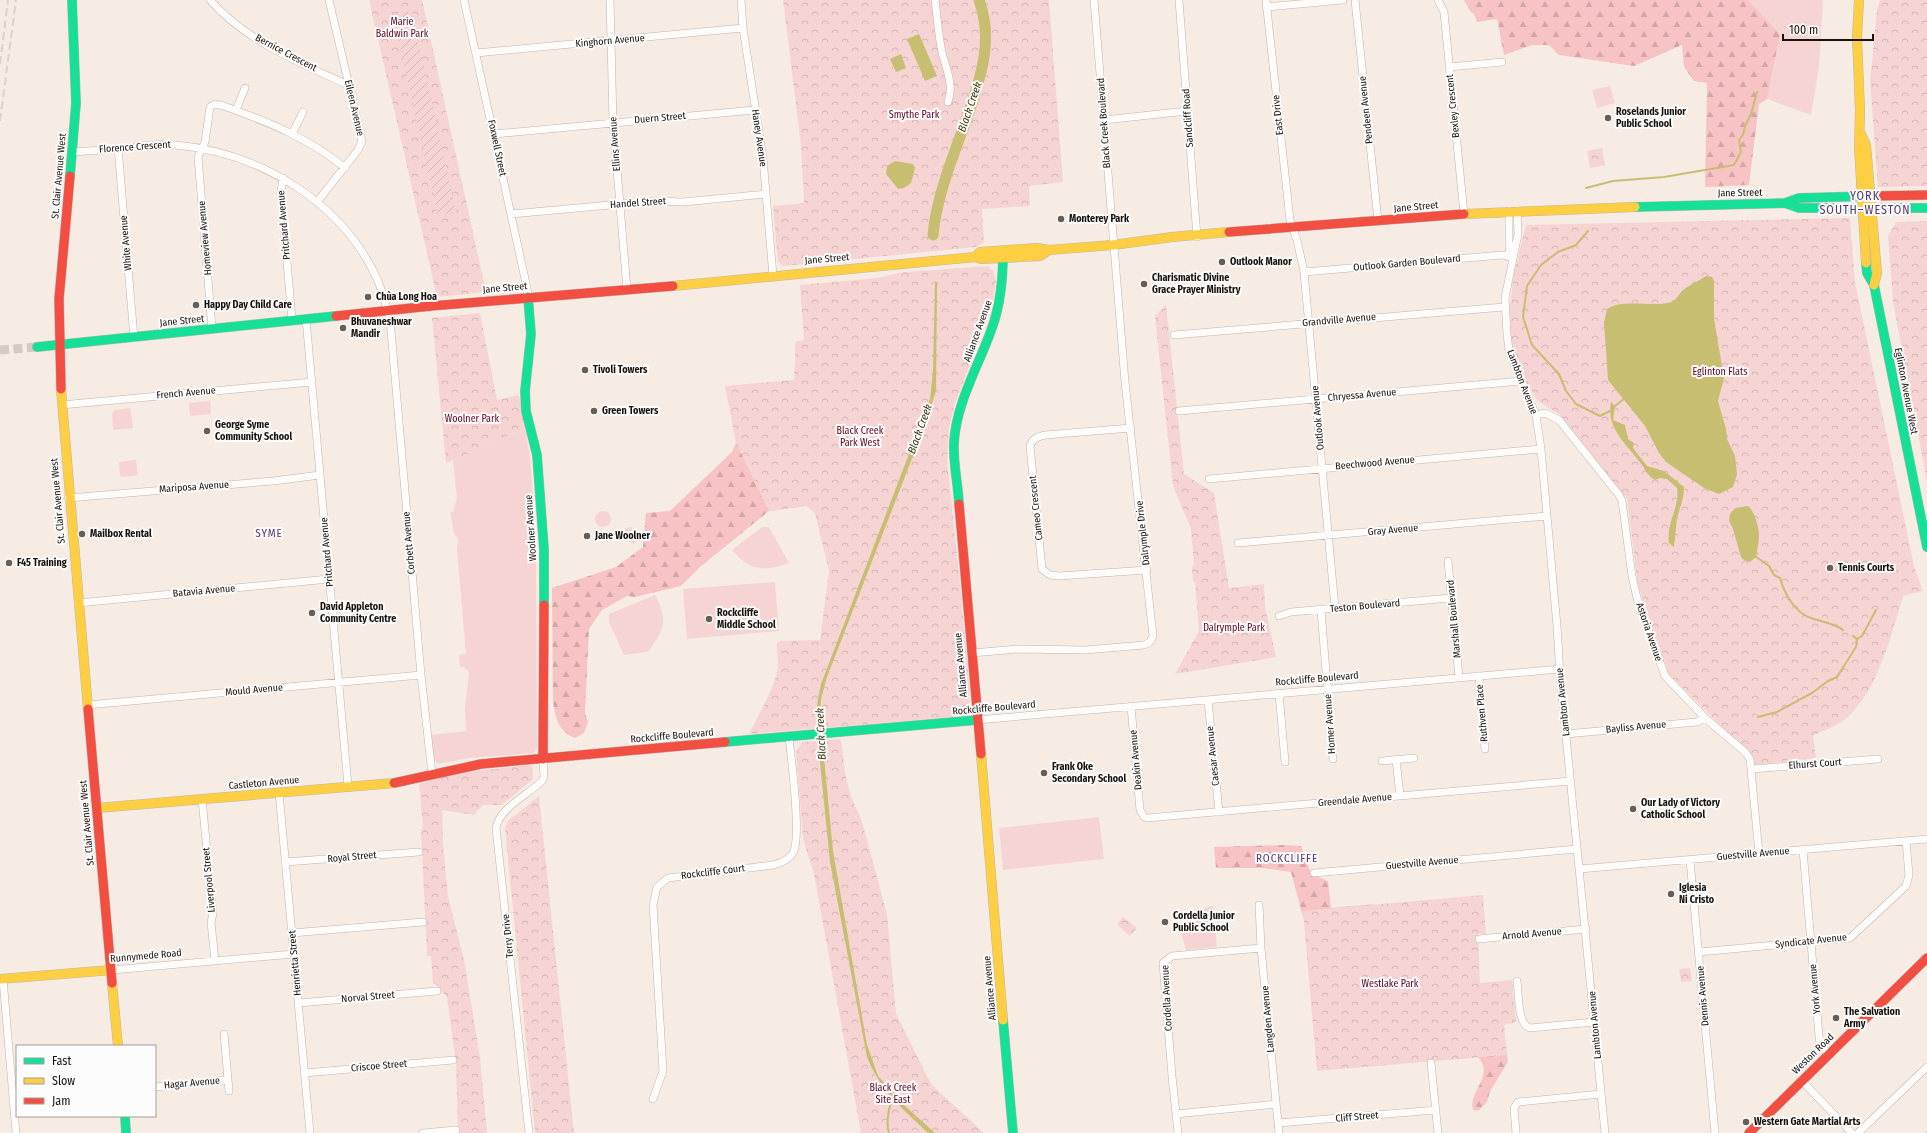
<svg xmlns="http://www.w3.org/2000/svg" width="1927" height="1133" font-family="'Fira Sans Condensed',sans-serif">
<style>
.grass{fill:#f7d4d4}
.forest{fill:url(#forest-firs)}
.park{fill:url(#park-crowns)}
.garden{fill:url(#garden-furrows)}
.water{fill:#c8be71}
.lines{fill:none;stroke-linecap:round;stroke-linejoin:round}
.stream{stroke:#c8be71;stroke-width:2}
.river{stroke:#c8be71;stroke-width:11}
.secondary-tunnel{stroke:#d5cbc4;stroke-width:9;stroke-dasharray:9 4.5;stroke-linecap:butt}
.street-casing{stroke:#beb5ae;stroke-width:8}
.fast-casing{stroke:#beb5ae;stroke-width:10}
.slow-casing{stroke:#beb5ae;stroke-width:10}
.jam-casing{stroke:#beb5ae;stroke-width:10}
.street{stroke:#fefcfb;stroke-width:7}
.fast{stroke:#16e098;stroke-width:9}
.slow{stroke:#ffcf43;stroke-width:9}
.jam{stroke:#f24e42;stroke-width:9}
.rail{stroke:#d7d4d1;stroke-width:2;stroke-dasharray:8 4;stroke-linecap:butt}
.poi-dot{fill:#675e58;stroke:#fcfcfc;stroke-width:1.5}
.labels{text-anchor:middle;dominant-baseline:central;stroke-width:4;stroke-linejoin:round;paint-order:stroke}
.park-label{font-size:10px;fill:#630321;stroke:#fcfcfc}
.street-label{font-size:10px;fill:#1a120c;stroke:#fcfcfc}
.poi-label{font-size:10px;font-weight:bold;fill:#1a120c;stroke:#fcfcfc;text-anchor:start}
.water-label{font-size:11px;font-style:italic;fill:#393507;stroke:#fcfcfc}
.neighbourhood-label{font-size:11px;letter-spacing:1px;fill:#533873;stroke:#fcfcfc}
.quarter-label{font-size:12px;letter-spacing:1px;fill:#533873;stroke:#fcfcfc}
</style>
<defs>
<pattern id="forest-firs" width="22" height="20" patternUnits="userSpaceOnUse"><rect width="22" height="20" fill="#f7c3c5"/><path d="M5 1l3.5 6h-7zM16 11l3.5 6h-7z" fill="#d3a6a8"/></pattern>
<pattern id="park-crowns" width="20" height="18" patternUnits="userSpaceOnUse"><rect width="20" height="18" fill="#f7d4d4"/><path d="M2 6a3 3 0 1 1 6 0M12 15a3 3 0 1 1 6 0" fill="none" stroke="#d3b5b5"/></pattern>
<pattern id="garden-furrows" width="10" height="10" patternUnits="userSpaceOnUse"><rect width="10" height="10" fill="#f7d4d4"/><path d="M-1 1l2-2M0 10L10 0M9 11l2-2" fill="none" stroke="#d3b5b5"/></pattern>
</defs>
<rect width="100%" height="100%" fill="#f6ece4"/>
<!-- grass -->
<path class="grass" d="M1748 0H1823L1819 67 1811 115 1767 99 1780 34Z
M1610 86 1615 103 1597 108 1592 90Z
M210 401 211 414 190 416 189 403Z
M130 408 133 428 113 430 112 413 115 410Z
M525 428 530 456 536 538 537 749 533 753 469 758 438 764 433 757 431 735 466 731 465 708 469 672 464 667H460L459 655 466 654 457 550 458 539 454 533 450 512H453L457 498 453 461Z
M136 460 138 475 123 477 120 476 119 462Z
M595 519a8 8 0 1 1 16 0a8 8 0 1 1-16 0Z
M762 527H769L789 563C764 572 750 571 732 550Z
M775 582 779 631 687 639 683 589Z
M655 595C669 621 664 630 648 652L624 655 609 622V614Z
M1099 817 1104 859 1003 870 999 828Z
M1213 906 1217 947 1186 950C1185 943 1180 933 1180 928 1181 917 1203 908 1213 906Z"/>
<!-- forest -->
<path class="forest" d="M1464 0H1748L1780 34 1767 99 1759 104 1749 185 1705 187 1707 83 1694 81 1684 67 1682 45 1634 66 1559 55 1549 45H1532L1504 55 1497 19 1477 22 1474 14 1470 11Z
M796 341 806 506 769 511 700 567 681 586 635 597 627 596 602 610 589 629 585 713 588 722 584 733 575 738C558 731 556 719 553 702L552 588 616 567 643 547 646 513 670 511 732 452 736 443 753 435 794 397Z
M1284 845 1301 846 1311 874 1328 881 1331 908 1378 904 1303 917 1291 872 1262 868H1216L1214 847Z
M1506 1047 1508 1062 1490 1091 1487 1102 1479 1110 1474 1111C1465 1094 1496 1077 1478 1057L1444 1060 1445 1057Z"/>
<!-- park -->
<path class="park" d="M369 0H422L486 292 437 297Z
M783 0H1049L1063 182 1029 186 1030 206 982 209 984 242 976 247 783 266 778 262 773 206 804 203 801 145Z
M1880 0H1927V186L1878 187 1870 81 1877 10Z
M1602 148 1605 165 1590 168 1587 151Z
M1850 218 1855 282 1914 566 1923 591 1903 596C1892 634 1878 688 1849 716 1840 725 1824 730 1813 736L1816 758 1754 765 1746 751 1669 674 1638 586 1627 499 1560 415 1538 401 1518 370 1511 344 1510 306 1514 273 1526 225Z
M1927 221V481L1893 302 1888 236 1896 222Z
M988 266 993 271 996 281 992 308 955 403 949 428 947 459 960 584 969 682 970 713 964 716 749 734C758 716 777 684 778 665 779 657 774 648 779 641L820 640 829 571 815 513 806 506 769 511 736 443 725 386 794 380 796 341 804 340 800 285 877 278 904 272Z
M1166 304 1184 474 1214 493 1229 588 1264 584 1265 607 1276 657 1175 674 1199 631 1195 582 1193 581 1192 567 1194 565 1191 529 1173 486 1155 316Z
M480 313 497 400 519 395 525 428 460 458 446 463 432 318Z
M631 527C636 531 639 535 637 541L634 544 625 540 623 535 626 528Z
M840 739C843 747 843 755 844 764 846 782 852 802 861 818L887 914 896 1014 931 1084 984 1133H861L814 874 803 839 796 751 803 742Z
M532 765 533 779 502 805H483L474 815 442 810 443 844 448 896 464 960 480 1057 487 1133H458L456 1064 447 997 436 984H433L431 956H427L421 830 423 826 419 784 455 773Z
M539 796 574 1133H535L505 828 508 821Z
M1483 895 1486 934H1478L1480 983 1512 980 1516 1022 1504 1025 1507 1055 1317 1071 1303 911Z
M1123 917 1137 928 1130 936 1117 925Z
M1690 968 1692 981 1681 982 1679 969Z"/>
<!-- garden -->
<path class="garden" d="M412 11 456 211 438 217 393 15Z"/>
<!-- water -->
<path class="water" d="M919 34 937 76 925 81 907 39Z
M901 54 906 68 896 72 890 59Z
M895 161 913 164 915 168 911 183 904 188 898 189 886 174 887 166Z
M1706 276 1712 277 1714 281V319L1724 378 1718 401 1726 429 1727 439 1735 456 1737 474 1733 487 1719 494 1704 488 1666 462 1659 453 1645 426 1608 380 1604 322 1607 309C1623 298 1653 308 1671 302 1677 300 1678 295 1682 291 1688 285 1698 282 1706 276Z
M935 282H937L936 391 922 433 827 677 821 699 820 716 833 851 867 1045 878 1076 903 1104 935 1133H928C902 1108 881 1092 867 1057L830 862 816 723V710L821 684 930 399 933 371Z
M1611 402 1615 406 1613 420 1625 425 1628 439 1634 443 1633 448 1647 466 1664 471 1684 487 1683 498 1677 518 1674 547 1669 543C1666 523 1680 507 1677 488L1667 479 1660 478 1655 480C1647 476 1645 468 1639 461 1625 443 1606 427 1611 402Z
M1748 506C1754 510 1759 527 1759 535 1759 542 1757 550 1756 557L1750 562 1744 560 1741 557 1733 529 1729 521 1730 514 1735 508Z"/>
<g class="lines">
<!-- stream -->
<path class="stream" d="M1586 188 1613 181 1664 177 1734 165 1741 152 1739 140 1743 135 1745 126 1751 114 1757 92
M1588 231 1576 245 1558 252 1541 265 1527 286 1523 317 1532 345 1559 374 1566 391 1576 404 1600 416 1610 411
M1615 406 1625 398
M1755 556 1769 566 1774 575 1780 578C1784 593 1795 613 1811 618 1822 622 1834 623 1843 630
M1853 636 1857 639
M1857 639 1862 636 1876 610
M1758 717 1777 712 1812 693 1828 681 1837 677 1856 647 1857 639
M889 1133C886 1125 888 1105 894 1098"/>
<!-- river -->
<path class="river" d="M933 235C937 192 956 150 970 109 982 73 993 38 979 0"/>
<!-- secondary-tunnel -->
<path class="secondary-tunnel" d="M0 350 37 347"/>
<!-- street casing -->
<g class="street-casing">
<path id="street" d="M210 0C246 41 300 63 348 85
M464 0 527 288 528 297
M610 0 613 122 627 289
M741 0 743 28 763 158 773 276
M935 0C937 16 938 31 941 47 944 66 955 83 948 102
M1179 0 1197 237
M1266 0 1290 220 1297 240 1304 272 1335 608
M1355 0 1378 221
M1438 0 1444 12 1464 214
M1266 7 1343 0
M476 53 743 28
M1449 67 1502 62
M236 110 245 88
M1104 120 1187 111
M293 132 303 112
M494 134 755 110
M118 148 134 338
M72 152C87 151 102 150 118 149 137 147 156 143 175 145 259 152 343 202 378 281 383 293 386 306 390 319L421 675 432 774
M283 178 281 192 292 320
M317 202 358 150 362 141 329 0
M1509 211V257
M1517 211 1518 234 1505 298 1507 334 1509 351 1515 367 1536 415 1541 449 1557 626 1560 675 1605 1133
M511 214 654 201 683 202 766 194
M1304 272 1502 255 1509 256
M306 319 348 786
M212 329 198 157 205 142 210 107 215 104 224 106C268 122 309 138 345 168
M1174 335 1504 307
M61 405 312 382
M1179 411 1521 381
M1536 415 1545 413 1559 420 1619 495 1622 501 1632 576 1637 598 1665 676 1705 718 1745 752 1750 759 1759 854
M1131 428 1045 435C1037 437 1033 438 1030 446L1042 569 1050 575 1059 576 1147 570
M1209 479 1541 449
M68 498 273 481 320 475
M1238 543 1547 516
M1448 561 1459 677
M78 603 329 579
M1321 610 1333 759
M1279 616 1291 612 1451 598
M972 653 1018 649 1086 650 1144 645 1150 642 1153 636 1125 382 1094 0
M1479 676 1485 749
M1279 693 1285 762
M1208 700 1219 812
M87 705 421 675
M1131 706 1140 810 1144 817 1147 818 1571 781
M977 720 1560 669
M1566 734 1697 722 1705 718
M1396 759 1400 796
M1382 761 1414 758
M1752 769 1878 759
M279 792 310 1133
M202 799 213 914 211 922 215 961
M1803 850 1819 1036 1820 1043 1828 1054
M1690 860 1715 1133
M285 862 419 852
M1579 869 1927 839
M1314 873 1577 849
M1259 905 1261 948 1279 1133
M292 933 423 922
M1479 939 1586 929
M1699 952 1850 938 1906 886 1909 875 1906 841
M112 970 294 954
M3 979 16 1133
M1517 981C1519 993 1517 1024 1530 1028L1594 1022
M299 1003 437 991
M224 1034 229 1091
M1431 1063 1438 1133
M305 1073 453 1060
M1801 1080 1852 1133
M155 1087 228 1080
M653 1099 663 1071 653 905 657 887 668 878 773 865C781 863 789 860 793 853 802 837 791 758 789 737
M1176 1114 1276 1104
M1278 1123 1436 1110
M423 1133 456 1130
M529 1133 496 828C500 807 528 795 542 781L544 777 543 759
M1178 1133 1172 1076 1163 963 1172 956 1261 948
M1516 1133 1514 1108 1518 1102 1601 1094
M1858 1133 1927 1067"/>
</g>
<!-- fast casing -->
<g class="fast-casing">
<path id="fast" d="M70 176 76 103 72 0
M1785 203 1799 208H1927
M1635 207 1785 203 1799 198 1872 196
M1866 263 1867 273 1874 285 1927 547
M528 297 531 334 525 391 526 411 537 455 544 550V605
M37 347 336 316
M959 504C958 484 953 463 954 443 956 403 979 365 992 328 1001 303 1003 279 1003 253
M725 742 977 720
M1003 1020 1013 1133
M125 1116 126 1133"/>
</g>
<!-- slow casing -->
<g class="slow-casing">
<path id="slow" d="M1859 0 1857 37 1860 111 1859 148 1866 263
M1861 134 1866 145 1877 273 1874 285
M1464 214 1635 207
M975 257 980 252 1037 248 1049 250 1113 245 1172 237 1229 232
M673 286 975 257 981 259 1040 256 1049 250
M61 389 88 709
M981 754 1003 1020
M97 808 394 783
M0 979 112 970
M112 983 118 1046"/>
</g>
<!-- jam casing -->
<g class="jam-casing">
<path id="jam" d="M1872 196 1927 195
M1229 232 1464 214
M336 316 431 306 673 286
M61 389 59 299 70 176
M959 504 981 754
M88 709 112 983
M543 759 544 605
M394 783 481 764 725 742
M1749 1133 1927 958"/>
</g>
<!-- street -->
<use href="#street" class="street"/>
<!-- fast -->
<use href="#fast" class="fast"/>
<!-- slow -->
<use href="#slow" class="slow"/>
<!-- jam -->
<use href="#jam" class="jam"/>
<!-- rail -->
<path class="rail" d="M0 64 8 0
M0 121 16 0
M1926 1133 1927 1132"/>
</g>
<!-- markers -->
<g class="poi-dot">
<circle cx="1608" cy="118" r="4"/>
<circle cx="1061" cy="219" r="4"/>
<circle cx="1222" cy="262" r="4"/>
<circle cx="1144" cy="284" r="4"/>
<circle cx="368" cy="297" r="4"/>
<circle cx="196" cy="305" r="4"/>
<circle cx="343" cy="328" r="4"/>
<circle cx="585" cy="370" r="4"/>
<circle cx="594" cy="411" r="4"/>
<circle cx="207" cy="431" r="4"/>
<circle cx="82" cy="534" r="4"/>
<circle cx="587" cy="536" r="4"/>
<circle cx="9" cy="563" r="4"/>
<circle cx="1830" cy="568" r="4"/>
<circle cx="312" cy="613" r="4"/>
<circle cx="709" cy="619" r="4"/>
<circle cx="1044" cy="773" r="4"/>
<circle cx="1633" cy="809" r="4"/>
<circle cx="1671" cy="894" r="4"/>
<circle cx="1165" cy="922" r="4"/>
<circle cx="1836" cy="1018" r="4"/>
<circle cx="1746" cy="1122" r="4"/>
</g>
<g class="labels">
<!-- park labels -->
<g class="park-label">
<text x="402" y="22">Marie<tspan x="402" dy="12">Baldwin Park</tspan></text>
<text x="914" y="115">Smythe Park</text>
<text x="1720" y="372">Eglinton Flats</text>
<text x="472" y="419">Woolner Park</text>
<text x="860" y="431">Black Creek<tspan x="860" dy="12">Park West</tspan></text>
<text x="1234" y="628">Dalrymple Park</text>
<text x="1390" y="984">Westlake Park</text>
<text x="893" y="1088">Black Creek<tspan x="893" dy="12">Site East</tspan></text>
</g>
<!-- street labels -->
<g class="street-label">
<text transform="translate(610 41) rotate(-5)">Kinghorn Avenue</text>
<text transform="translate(286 53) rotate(28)">Bernice Crescent</text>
<text transform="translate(1453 106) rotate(-96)">Bexley Crescent</text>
<text transform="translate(354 108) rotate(77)">Eileen Avenue</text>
<text transform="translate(1366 110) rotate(-96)">Pendeen Avenue</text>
<text transform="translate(1278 115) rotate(-96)">East Drive</text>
<text transform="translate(660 118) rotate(-5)">Duern Street</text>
<text transform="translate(1188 118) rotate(-94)">Sandcliff Road</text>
<text transform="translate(1104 123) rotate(-94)">Black Creek Boulevard</text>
<text transform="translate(759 138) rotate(82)">Haney Avenue</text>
<text transform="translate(615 144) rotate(-94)">Ellins Avenue</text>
<text transform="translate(135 147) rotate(-4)">Florence Crescent</text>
<text transform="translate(497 148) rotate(78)">Foxwell Street</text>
<text transform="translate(59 176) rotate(-85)">St. Clair Avenue West</text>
<text transform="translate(1740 193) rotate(-1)">Jane Street</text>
<text transform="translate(638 203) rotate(-4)">Handel Street</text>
<text transform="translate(1416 207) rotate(-5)">Jane Street</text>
<text transform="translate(284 225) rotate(-95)">Pritchard Avenue</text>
<text transform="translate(205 238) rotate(-95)">Homeview Avenue</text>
<text transform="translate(126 243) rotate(-95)">White Avenue</text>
<text transform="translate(827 259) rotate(-5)">Jane Street</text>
<text transform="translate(1407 263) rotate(-5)">Outlook Garden Boulevard</text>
<text transform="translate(505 288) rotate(-5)">Jane Street</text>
<text transform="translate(1339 320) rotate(-5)">Grandville Avenue</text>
<text transform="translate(182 321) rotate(-6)">Jane Street</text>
<text transform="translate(978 331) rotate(-70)">Alliance Avenue</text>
<text transform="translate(1522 382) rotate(69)">Lambton Avenue</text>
<text transform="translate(1906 391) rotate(79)">Eglinton Avenue West</text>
<text transform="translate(186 393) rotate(-5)">French Avenue</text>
<text transform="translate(1362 395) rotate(-5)">Chryessa Avenue</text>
<text transform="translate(1318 418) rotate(-95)">Outlook Avenue</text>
<text transform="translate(1375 463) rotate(-5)">Beechwood Avenue</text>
<text transform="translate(194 487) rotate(-4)">Mariposa Avenue</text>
<text transform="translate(58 501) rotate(-95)">St. Clair Avenue West</text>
<text transform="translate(1036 508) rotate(-96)">Cameo Crescent</text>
<text transform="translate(531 528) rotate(-94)">Woolner Avenue</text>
<text transform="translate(1393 530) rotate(-5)">Gray Avenue</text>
<text transform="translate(1143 533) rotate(-96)">Dalrymple Drive</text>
<text transform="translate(409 543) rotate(-95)">Corbett Avenue</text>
<text transform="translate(327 552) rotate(-95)">Pritchard Avenue</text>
<text transform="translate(204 591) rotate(-5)">Batavia Avenue</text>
<text transform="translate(1365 606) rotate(-5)">Teston Boulevard</text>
<text transform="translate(1454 619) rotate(-95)">Marshall Boulevard</text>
<text transform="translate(1649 632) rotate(71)">Astoria Avenue</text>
<text transform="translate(961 665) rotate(-95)">Alliance Avenue</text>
<text transform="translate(1317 679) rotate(-5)">Rockcliffe Boulevard</text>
<text transform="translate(254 690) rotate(-5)">Mould Avenue</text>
<text transform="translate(1563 702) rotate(-96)">Lambton Avenue</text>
<text transform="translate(994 708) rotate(-5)">Rockcliffe Boulevard</text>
<text transform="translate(1482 713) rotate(-95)">Ruthven Place</text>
<text transform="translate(1330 724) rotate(-94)">Homer Avenue</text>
<text transform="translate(1636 727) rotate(-5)">Bayliss Avenue</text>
<text transform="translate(672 736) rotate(-5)">Rockcliffe Boulevard</text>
<text transform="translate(1213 756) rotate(-96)">Caesar Avenue</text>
<text transform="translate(1136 760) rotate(-95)">Deakin Avenue</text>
<text transform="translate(1815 764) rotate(-4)">Elhurst Court</text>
<text transform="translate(264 783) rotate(-5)">Castleton Avenue</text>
<text transform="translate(1355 800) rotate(-5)">Greendale Avenue</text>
<text transform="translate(87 823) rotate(-95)">St. Clair Avenue West</text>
<text transform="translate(1753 854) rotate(-5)">Guestville Avenue</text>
<text transform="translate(352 857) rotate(-5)">Royal Street</text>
<text transform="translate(1422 863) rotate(-5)">Guestville Avenue</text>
<text transform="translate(713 872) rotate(-7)">Rockcliffe Court</text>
<text transform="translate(209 880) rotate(-95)">Liverpool Street</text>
<text transform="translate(1532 934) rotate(-5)">Arnold Avenue</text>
<text transform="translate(508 936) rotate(-96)">Terry Drive</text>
<text transform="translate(1811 941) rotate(-6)">Syndicate Avenue</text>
<text transform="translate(146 956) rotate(-5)">Runnymede Road</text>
<text transform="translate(295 963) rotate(-95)">Henrietta Street</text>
<text transform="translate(990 988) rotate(-95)">Alliance Avenue</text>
<text transform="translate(1815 989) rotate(-95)">York Avenue</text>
<text transform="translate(1703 996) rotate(-95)">Dennis Avenue</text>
<text transform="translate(368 997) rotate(-5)">Norval Street</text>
<text transform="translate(1167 998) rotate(-93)">Cordella Avenue</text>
<text transform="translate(1268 1019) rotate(-95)">Langden Avenue</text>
<text transform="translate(1595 1025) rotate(-95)">Lambton Avenue</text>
<text transform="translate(1813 1054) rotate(-44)">Weston Road</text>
<text transform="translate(379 1066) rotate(-5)">Criscoe Street</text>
<text transform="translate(192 1083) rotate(-5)">Hagar Avenue</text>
<text transform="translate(1357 1117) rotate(-5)">Cliff Street</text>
</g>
<!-- poi labels -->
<g class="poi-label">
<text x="1616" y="112">Roselands Junior<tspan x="1616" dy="12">Public School</tspan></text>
<text x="1069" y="219">Monterey Park</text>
<text x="1230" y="262">Outlook Manor</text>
<text x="1152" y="278">Charismatic Divine<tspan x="1152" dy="12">Grace Prayer Ministry</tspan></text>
<text x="376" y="297">Chùa Long Hoa</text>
<text x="204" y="305">Happy Day Child Care</text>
<text x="351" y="322">Bhuvaneshwar<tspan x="351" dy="12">Mandir</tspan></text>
<text x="593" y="370">Tivoli Towers</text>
<text x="602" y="411">Green Towers</text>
<text x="215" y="425">George Syme<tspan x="215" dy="12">Community School</tspan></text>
<text x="90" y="534">Mailbox Rental</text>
<text x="595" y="536">Jane Woolner</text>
<text x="17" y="563">F45 Training</text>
<text x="1838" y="568">Tennis Courts</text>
<text x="320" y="607">David Appleton<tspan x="320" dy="12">Community Centre</tspan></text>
<text x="717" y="613">Rockcliffe<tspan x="717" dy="12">Middle School</tspan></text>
<text x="1052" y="767">Frank Oke<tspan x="1052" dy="12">Secondary School</tspan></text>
<text x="1641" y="803">Our Lady of Victory<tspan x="1641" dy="12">Catholic School</tspan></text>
<text x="1679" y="888">Iglesia<tspan x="1679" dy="12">Ni Cristo</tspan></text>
<text x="1173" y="916">Cordella Junior<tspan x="1173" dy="12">Public School</tspan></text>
<text x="1844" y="1012">The Salvation<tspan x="1844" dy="12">Army</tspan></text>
<text x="1754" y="1122">Western Gate Martial Arts</text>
</g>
<!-- water labels -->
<g class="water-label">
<text transform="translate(970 107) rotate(-71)">Black Creek</text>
<text transform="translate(920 429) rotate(-70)">Black Creek</text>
<text transform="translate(821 734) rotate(-93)">Black Creek</text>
</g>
<!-- neighbourhood labels -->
<g class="neighbourhood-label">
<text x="269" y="533">SYME</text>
<text x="1287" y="858">ROCKCLIFFE</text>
</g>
<!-- quarter labels -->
<g class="quarter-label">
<text x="1865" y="196">YORK<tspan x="1865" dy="14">SOUTH–WESTON</tspan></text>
</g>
</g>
<!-- legend -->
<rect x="16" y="1045" width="140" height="72" fill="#fcfcfc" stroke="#a29e9c"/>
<rect x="24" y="1058" width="20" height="6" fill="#16e098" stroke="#a29e9c"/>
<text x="52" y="1065" font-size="12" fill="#1a120c">Fast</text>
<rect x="24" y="1078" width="20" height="6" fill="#ffcf43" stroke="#a29e9c"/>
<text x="52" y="1085" font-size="12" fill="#1a120c">Slow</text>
<rect x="24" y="1098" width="20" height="6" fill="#f24e42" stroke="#a29e9c"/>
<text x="52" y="1105" font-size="12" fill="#1a120c">Jam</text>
<!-- scale -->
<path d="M1783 34v6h90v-6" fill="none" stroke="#1a120c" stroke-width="2"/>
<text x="1789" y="34" font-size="12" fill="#1a120c" stroke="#fcfcfc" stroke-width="3" paint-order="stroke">100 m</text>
</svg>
